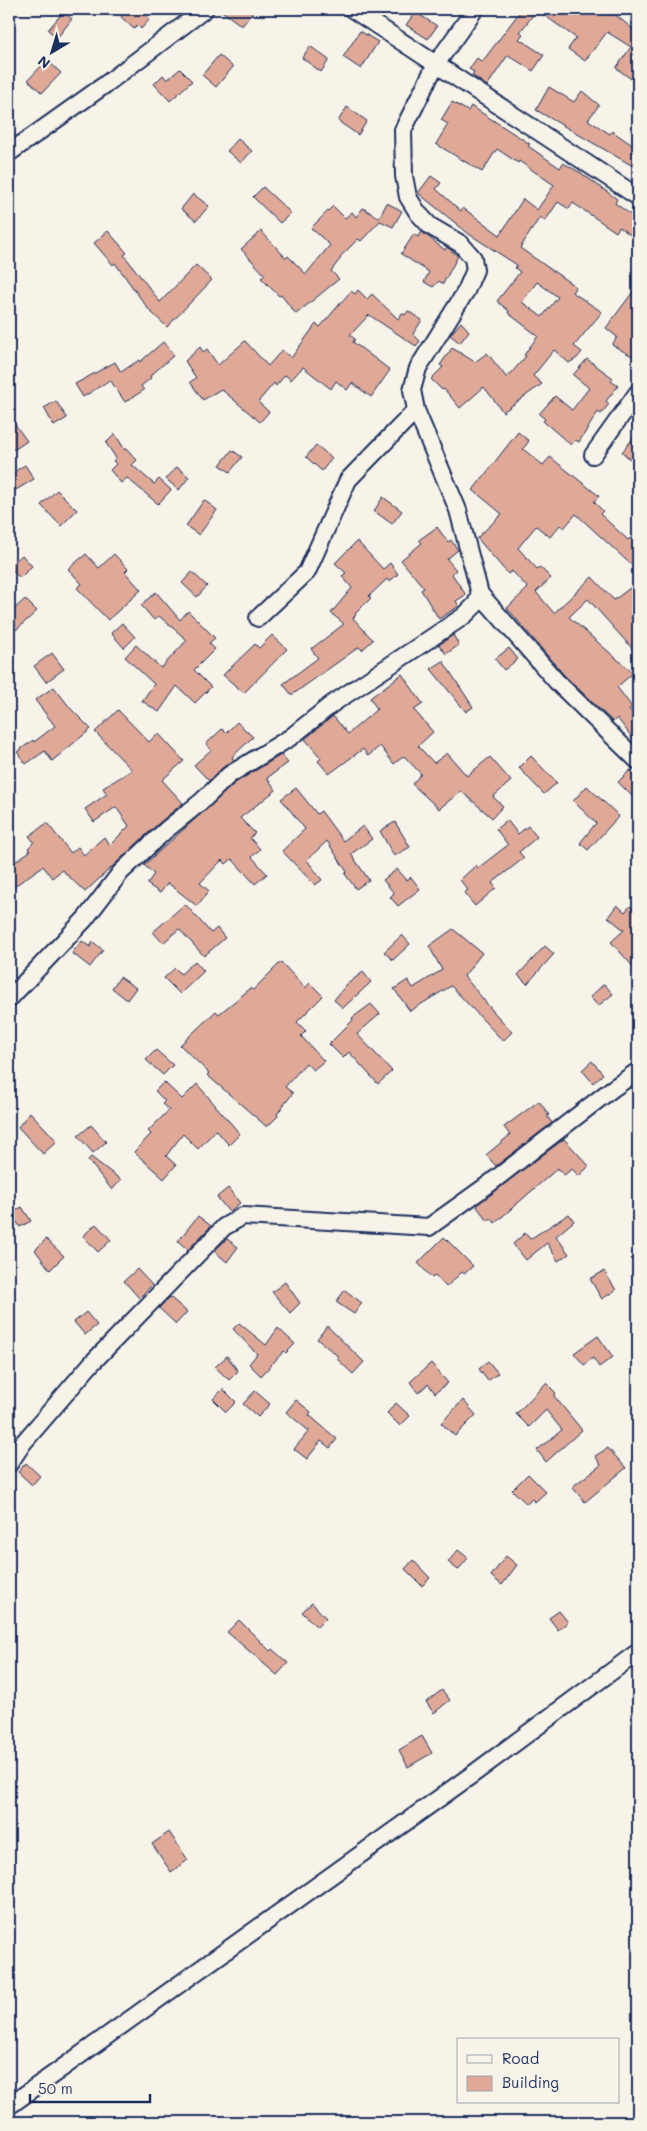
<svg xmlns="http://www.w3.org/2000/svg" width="647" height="2131" font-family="Mali,sans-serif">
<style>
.building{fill:#dfa897;stroke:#1b2f5e;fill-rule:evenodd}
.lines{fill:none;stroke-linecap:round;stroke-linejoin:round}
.minor-casing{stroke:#1b2f5e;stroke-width:20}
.minor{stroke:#f7f3e8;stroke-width:16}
</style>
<rect width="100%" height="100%" fill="#f7f3e8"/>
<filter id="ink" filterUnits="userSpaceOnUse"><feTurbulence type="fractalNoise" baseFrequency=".02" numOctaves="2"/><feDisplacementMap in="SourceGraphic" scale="10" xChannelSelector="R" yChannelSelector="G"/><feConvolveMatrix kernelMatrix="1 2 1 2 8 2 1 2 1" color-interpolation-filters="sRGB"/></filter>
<g filter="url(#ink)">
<!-- building -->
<path class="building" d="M128 9H151L145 15 150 19 141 29 137 25 134 29 121 17Z
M219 9H255L242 26Z
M522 9H608L638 33V84L616 68 631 47 607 32 585 61 568 49 576 38 537 10 520 32 523 34 519 39 544 55 533 71 508 55 487 86 472 75 474 72 469 69 477 58 482 62Z
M63 12 72 19 57 38 48 30Z
M415 12 437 26 428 39 406 25Z
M360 31 378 42 361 69 343 57Z
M310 46 329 60 321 72 302 58Z
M219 55 233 67 216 87 202 75Z
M47 60 61 73 42 93 28 80Z
M180 69 192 81 170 101 154 84 163 75 167 80Z
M549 87 574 102 582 91 599 105 588 120 610 134 612 131 638 149V169L536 110Z
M452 102 468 111 471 106 530 144 528 146 560 168 563 163 581 173 617 199 615 203 638 220V240L619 227 616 232 573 203 569 209 558 202 545 221 540 217 520 248 576 287 572 292 602 312 574 346 582 352 577 358 569 363 554 350 533 376 542 384 503 412 484 387 460 408 444 389 442 390 431 379 443 367 440 365 452 348 475 362 487 353 507 378 526 356 524 355 538 336 508 313 509 311 497 301 520 272 515 268 517 265 469 234 418 193 431 176 441 183 436 189 461 211 463 208 500 235 523 199 537 210 554 185 519 161 518 163 497 149 482 172 436 144 448 124 441 120ZM537 282 558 297 542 317 522 302Z
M347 107 367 121 358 135 338 121Z
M238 139 252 151 241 163 227 151Z
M263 187 291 213 280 223 253 197Z
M193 194 209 206 196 221 181 209Z
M387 203 402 211 393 227 380 221 361 241 358 239 340 257 341 258 331 271 339 279 296 314 281 295 279 296 261 278 265 275 241 249 261 231 286 258 288 256 306 274 330 245 311 228 333 206 345 218 352 212 356 217 363 208 379 218Z
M108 231 127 253 124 255 160 302 196 265 212 280 167 327 149 310 115 263 113 265 94 243Z
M422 232 445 250 447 247 458 256 443 284 439 281 433 287 424 282 429 272 401 254 414 234 418 237Z
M638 285V346L632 356 612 345 617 337 606 328Z
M358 290 367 299 372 294 398 319 402 313 405 315 408 311 422 320 413 334 420 341 416 346 369 315 350 335 355 339 353 342 390 370 371 397 352 383 347 390 336 381 331 389 303 367 291 380 285 375 276 386 274 383 258 402 269 412 260 422 221 389 203 400 190 382 196 378 185 361 200 347 203 352 207 349 218 365 245 341 268 366 282 350 291 358 316 324 320 327 351 291 355 294Z
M461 322 469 331 460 343 450 335Z
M163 342 174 355 150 376 151 378 141 386 144 390 125 402 110 380 83 397 75 384 115 362 121 372 139 360 140 362Z
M587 359 613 378 611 381 618 386 606 401 609 404 601 414 598 412 579 442 575 440 571 445 543 421 545 419 539 414 555 396 572 410 589 388 573 375Z
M56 401 67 418 54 426 44 408Z
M9 416 27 441 14 450 9 443Z
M518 432 529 441 523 449 543 465 550 457 599 496 594 502 603 511 600 514 628 540 630 538 638 545V571L576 514 564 528 560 525 550 537 536 526 518 548 537 569 540 567 551 578 536 592 554 613 592 577 614 600 630 588 638 599V655L588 599 569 617 633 673 617 687 632 707 629 709 638 720V745L617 718 613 722 564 675 507 608 528 588 512 571 508 574 477 538 502 514 473 490Z
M638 432V466L622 452Z
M115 434 125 450 127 449 137 460 132 465 154 484 159 479 171 490 158 504 127 478 121 483 110 470 116 464 113 461 116 458 106 443Z
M316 445 332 458 322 471 306 457Z
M232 450 242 457 230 472 220 465Z
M25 465 34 479 16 490 9 475Z
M177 467 189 477 179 490 166 479Z
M57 490 77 510 61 526 41 505Z
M383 497 402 511 392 524 374 511Z
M204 500 217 510 199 535 186 526Z
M437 527 448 542 451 540 458 550 447 559 456 570 452 574 466 595 456 601 459 606 439 619 421 590 424 588 401 560 422 543 419 540Z
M357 541 383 569 390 563 398 574 389 582 387 579 369 596 371 598 355 614 356 615 353 618 373 640 362 650 359 647 292 695 283 684 318 658 311 649 344 624 331 613 352 588 342 576 346 573 335 563Z
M86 554 99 568 114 554 128 569 125 572 141 590 108 620 77 588 82 584 68 569Z
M22 555 32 566 20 578 9 567Z
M192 572 207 586 197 597 182 583Z
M156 592 180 620 188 611 215 638 209 643 215 649 194 670 211 687 195 703 177 686 159 712 142 701 154 684 125 657 136 645 161 668 187 640 159 616 154 620 141 605Z
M25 599 37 611 16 630 9 621V614Z
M122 623 135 637 124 648 111 633Z
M272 635 287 649 244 693 223 675 255 644 259 648Z
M453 635 459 645 446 654 439 645Z
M509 648 518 659 504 670 495 659Z
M52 653 64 669 46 682 34 666Z
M443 661 473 707 466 712 431 669Z
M402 674 423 704 414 710 433 732 418 746 434 763 447 753 467 776 490 757 511 781 493 797 503 806 492 818 461 791 439 809 412 784 421 774 404 756 394 764 380 746 368 756 363 749 329 774 318 761 321 758 305 739 333 716 348 734 377 709 370 698Z
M54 687 71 709 91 729 52 761 45 751 26 764 17 752 33 740 34 742 55 726 35 700Z
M118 710 149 742 158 733 184 761 162 780 183 803 159 823 85 892 62 870 52 878 43 866 9 890V866L30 851 28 848 34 842 29 836 47 823 71 853 78 847 84 855 104 837 110 845 129 826 116 807 94 822 85 809 107 794 103 788 132 770 95 732Z
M237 722 253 737 232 757 234 760 222 768 209 781 194 765 211 750 206 744 222 729 226 733Z
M281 755 288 763 267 778 276 790 240 818 255 833 250 838 260 849 252 857 267 874 255 884 232 859 226 864 222 860 200 883 209 891 197 906 168 883 160 893 147 884 154 874 144 865 235 783Z
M531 756 557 783 544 794 519 768Z
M630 770 638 778V802L618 782Z
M587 786 619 816 588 850 580 843 596 823 573 801Z
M296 788 317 814 321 811 343 841 363 826 372 839 351 854 369 880 356 889 345 874 347 872 327 841 307 860 322 880 315 885 282 851 305 829 281 799Z
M507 820 518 834 528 826 537 837 519 852 524 858 492 883 496 888 475 906 464 893 468 890 460 880 476 865 478 868 508 845 496 829Z
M395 822 410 847 394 856 380 831Z
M397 869 407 880 411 877 420 889 398 906 390 897 394 893 383 880Z
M185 904 211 933 217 928 225 938 204 956 179 929 163 943 153 932Z
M617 905 625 912 630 906 638 913V972L611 942 624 930 608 917Z
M453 929 482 953 464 976 492 1010 512 1032 503 1041 451 986 410 1011 394 989 408 980 413 988 442 970 429 946Z
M402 935 410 944 393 960 384 952Z
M82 941 90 947 93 942 103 950 90 967 72 953Z
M545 946 554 954 527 984 518 975Z
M195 961 204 971 180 994 164 978 175 968 181 974Z
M281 962 305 988 310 983 323 996 297 1022 306 1031 301 1036 324 1061 313 1070 306 1063 285 1087 293 1093 277 1114 278 1116 267 1127 207 1075 209 1073 180 1045 216 1011 219 1014 251 988 253 990Z
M363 972 371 982 343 1008 334 1000 346 985Z
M120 977 136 988 127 1000 112 988Z
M604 984 613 994 598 1006 590 997Z
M371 1004 380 1014 357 1034 392 1071 378 1084 349 1052 343 1058 329 1044 353 1020 352 1018Z
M156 1050 173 1065 163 1075 146 1060Z
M592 1061 603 1074 593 1083 582 1070Z
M164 1082 182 1099 197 1084 240 1134 229 1145 216 1130 198 1149 183 1134 166 1156 176 1165 164 1179 134 1152 151 1134 148 1131 169 1110 162 1104 165 1101 155 1091Z
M539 1101 549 1115 547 1116 552 1123 496 1166 486 1155 510 1135 504 1127Z
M30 1112 57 1141 43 1154 18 1127Z
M91 1125 106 1142 93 1153 78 1136Z
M564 1139 589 1166 579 1176 572 1169 564 1175 558 1168 495 1223 491 1218 488 1221 477 1207 479 1203Z
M91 1157 121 1180 112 1190 88 1160Z
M228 1188 240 1203 229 1212 217 1197Z
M22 1207 31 1221 20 1227 11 1213Z
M569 1214 574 1221 556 1236 569 1254 558 1261 547 1243 526 1260 513 1244 525 1233 530 1239Z
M198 1216 211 1226 188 1250 178 1241Z
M96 1224 111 1240 98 1252 83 1236Z
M444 1237 473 1266 464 1274 462 1272 446 1287 435 1275 432 1278 418 1263Z
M46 1239 64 1256 50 1270 35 1250Z
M227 1239 238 1247 227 1262 214 1251Z
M137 1269 152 1285 139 1298 124 1281Z
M604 1271 616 1290 602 1299 590 1279Z
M285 1282 300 1303 290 1313 272 1292Z
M345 1290 362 1303 354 1314 336 1302Z
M170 1297 187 1312 176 1324 159 1308Z
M86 1312 97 1325 85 1335 74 1322Z
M239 1323 266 1345 278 1328 295 1344 286 1353 284 1351 261 1376 249 1364 257 1354 233 1329Z
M327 1326 364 1362 353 1374 337 1359 339 1357 317 1339Z
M598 1336 613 1357 599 1367 593 1358 584 1365 574 1353Z
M227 1356 238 1371 229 1380 215 1367Z
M488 1361 498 1373 488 1381 479 1369Z
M431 1363 448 1383 435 1393 428 1384 418 1393 410 1382Z
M546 1383 556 1393 554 1396 582 1430 546 1462 537 1450 562 1430 546 1410 529 1427 516 1414Z
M223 1389 236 1402 226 1412 213 1399Z
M255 1391 270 1404 258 1417 243 1404Z
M296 1400 311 1412 309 1415 337 1439 330 1448 321 1441 307 1459 294 1449 309 1431 286 1412Z
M463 1400 476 1415 455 1436 441 1423Z
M396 1403 410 1416 400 1426 387 1413Z
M608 1448 626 1468 585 1502 572 1487 601 1465 595 1456Z
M26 1463 40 1476 32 1485 18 1472Z
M528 1474 546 1492 535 1502 532 1499 527 1504 512 1490Z
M458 1550 468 1558 458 1570 448 1562Z
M506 1556 517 1565 502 1585 491 1576Z
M413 1560 430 1578 422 1586 405 1569Z
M312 1603 326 1618 317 1627 302 1612Z
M559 1611 568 1622 558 1630 549 1618Z
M239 1620 270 1651 272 1649 288 1663 277 1675 227 1632Z
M442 1690 450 1700 434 1713 426 1702Z
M422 1736 432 1753 408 1767 399 1750Z
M169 1832 188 1860 171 1872 152 1844Z"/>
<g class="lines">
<!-- minor casing -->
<g class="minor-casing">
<path id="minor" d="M352 9 638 197
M9 153 106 84 205 9
M593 455 638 392
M480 594 557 682 638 761
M258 618 307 572 348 480 416 410
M9 999 85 919 121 872 166 830 202 801 229 775 291 737 332 704 464 616 476 604 480 594 458 510 416 410 412 390 418 368 466 291 475 270 473 258 461 244 430 226 418 213 408 197 404 176 403 130 436 64 475 9
M9 1464 23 1443 91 1364 224 1227 243 1216 429 1227 489 1184 612 1089 638 1071
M9 2106 473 1774 638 1652"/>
</g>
<!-- minor -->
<use href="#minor" class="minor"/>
</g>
</g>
<!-- margin -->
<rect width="647" height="2131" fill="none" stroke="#f7f3e8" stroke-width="30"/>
<rect x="15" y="15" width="617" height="2101" fill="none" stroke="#1b2f5e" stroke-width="2" filter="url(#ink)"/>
<!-- legend -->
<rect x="457" y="2038" width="162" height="65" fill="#f7f3e8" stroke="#9fa5b1"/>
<rect x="467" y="2055" width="25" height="8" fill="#f7f3e8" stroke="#9fa5b1"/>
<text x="502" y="2064" font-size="15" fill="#1b2f5e">Road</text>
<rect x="467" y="2076" width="25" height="15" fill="#dfa897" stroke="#9fa5b1"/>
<text x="502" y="2088" font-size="15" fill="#1b2f5e">Building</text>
<!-- north arrow -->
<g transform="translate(52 52) rotate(218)" stroke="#f7f3e8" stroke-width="4" paint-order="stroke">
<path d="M0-4L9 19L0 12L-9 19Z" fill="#1b2f5e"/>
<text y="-8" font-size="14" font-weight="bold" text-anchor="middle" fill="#1b2f5e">N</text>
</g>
<!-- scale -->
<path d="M30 2094v8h120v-8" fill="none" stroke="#1b2f5e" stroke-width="2.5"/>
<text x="38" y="2094" font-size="15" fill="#1b2f5e" stroke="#f7f3e8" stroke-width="4" paint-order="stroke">50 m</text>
</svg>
